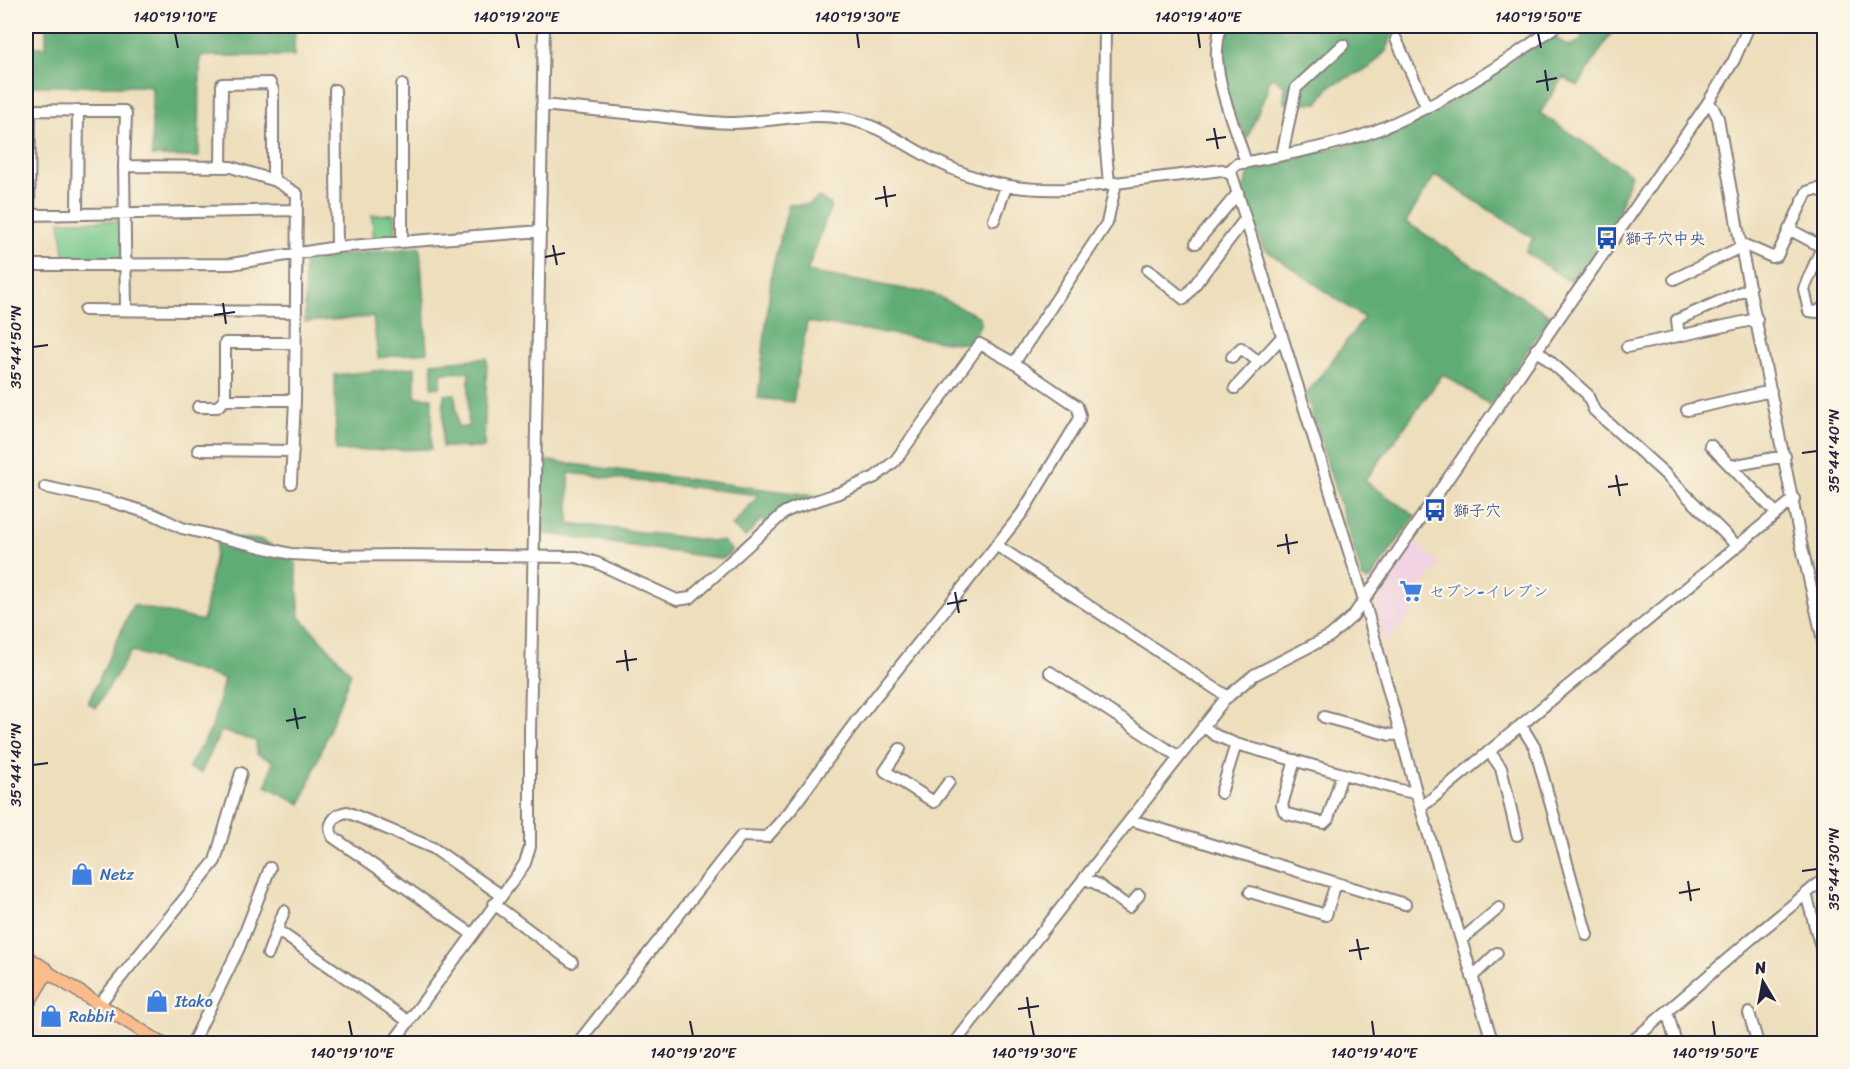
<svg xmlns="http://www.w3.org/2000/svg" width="1850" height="1069" font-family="Sriracha,'Klee One',sans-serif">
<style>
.built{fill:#f1d0e3}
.green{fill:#76c88a;stroke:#4c7562;stroke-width:1.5}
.forest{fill:#60ac76;stroke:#416758;stroke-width:1.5}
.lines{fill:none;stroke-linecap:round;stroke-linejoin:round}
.minor-casing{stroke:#88807c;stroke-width:14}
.major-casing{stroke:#88807c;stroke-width:15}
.highway-casing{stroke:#88807c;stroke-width:18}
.minor{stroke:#fff;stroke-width:10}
.major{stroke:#fabc8b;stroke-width:12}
.highway{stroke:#fabc8b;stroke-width:15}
.ticks{fill:none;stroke:#22223b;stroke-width:2}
.labels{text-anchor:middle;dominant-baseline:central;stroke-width:5;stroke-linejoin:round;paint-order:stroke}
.transit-label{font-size:16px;fill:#164399;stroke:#fcf5e5;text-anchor:start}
.shop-label{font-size:16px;fill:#366cbe;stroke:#fcf5e5;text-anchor:start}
.neatline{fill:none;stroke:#22223b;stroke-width:2}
.ticks-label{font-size:15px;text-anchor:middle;fill:#22223b}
</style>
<rect width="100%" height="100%" fill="#fcf5e5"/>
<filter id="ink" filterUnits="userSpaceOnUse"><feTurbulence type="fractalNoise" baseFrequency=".0167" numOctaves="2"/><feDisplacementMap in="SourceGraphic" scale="12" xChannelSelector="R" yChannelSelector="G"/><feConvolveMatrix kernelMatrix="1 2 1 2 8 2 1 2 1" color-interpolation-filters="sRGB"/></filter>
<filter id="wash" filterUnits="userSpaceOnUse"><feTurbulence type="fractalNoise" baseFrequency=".008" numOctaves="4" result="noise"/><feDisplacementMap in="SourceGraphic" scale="24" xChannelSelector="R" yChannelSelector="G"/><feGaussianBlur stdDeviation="1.35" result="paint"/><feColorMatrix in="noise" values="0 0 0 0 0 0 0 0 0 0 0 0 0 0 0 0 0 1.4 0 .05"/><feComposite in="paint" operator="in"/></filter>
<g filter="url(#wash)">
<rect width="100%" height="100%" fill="#eddebc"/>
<!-- built -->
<path class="built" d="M1416 542 1440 565 1421 584 1428 591 1412 608 1414 611 1385 643 1377 615V602Z"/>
<!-- green -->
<path class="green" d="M395 214 396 234 391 239 374 240 372 215Z
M60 221H119L122 223 123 259 65 261Z"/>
<!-- forest -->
<path class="forest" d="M46 26H295L294 56H200L199 157 152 156V86H26V47H46Z
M1221 26H1395L1387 50 1369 68 1330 86 1318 103H1284L1285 86 1271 76 1267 90 1247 139 1224 91 1218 57Z
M1583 26H1616L1578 86 1563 77 1540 113 1631 174 1617 217 1572 283 1525 252 1533 238 1435 175 1406 222 1551 316 1490 405 1443 374 1365 481 1415 516 1369 581 1363 579 1306 395 1364 318 1263 248 1243 190 1251 169 1377 137 1444 107 1550 34 1568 46 1581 41Z
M819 197 831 205 807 272 933 294 980 317 981 323 969 344 948 342 807 322 793 402 758 398 772 270 789 204C802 206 809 206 819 197Z
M420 247 427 352 378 358 373 317 305 322 304 259Z
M487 358 484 448 442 447 444 395 455 394 458 427H468L469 372 442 373 440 387 432 388V363Z
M415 367V397L432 398 431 449 336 451 335 375Z
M541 460 818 496 766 524 762 519 745 537 732 526 759 495 569 473V523L712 541H723L732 551 723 559 541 533Z
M218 537 262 540 295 559 300 617 351 673 301 804 266 786 273 761 257 754 256 741 221 731 201 773 188 768 212 728 224 679 131 651 96 708 88 703 133 605 203 621Z"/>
</g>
<g filter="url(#ink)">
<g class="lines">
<!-- minor casing -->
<g class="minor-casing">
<path id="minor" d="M1105 26 1104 128 1109 184
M1220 26C1219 36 1216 48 1217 58 1219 93 1236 129 1246 163
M1396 39 1427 108
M335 90 337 247
M1707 104 1713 108 1718 118 1741 247 1801 543 1824 645
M542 105C580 109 618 112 656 116 682 119 708 123 734 123 770 122 807 112 843 118 878 124 903 144 934 160 979 183 1015 191 1066 189L1222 170 1232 175 1364 600 1420 806 1493 1044
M1282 155 1296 88 1343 45
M124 166 231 167 276 181 297 194 295 400 291 483
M221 166 222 84 270 83 273 90V175L276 181
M1228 172 1237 164C1283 155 1331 147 1375 131 1440 105 1500 67 1556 26
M29 214 30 110 124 111 126 114 124 166 126 310
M77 214 78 110
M26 215 297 210
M994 220 1006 187
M1789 229 1824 248
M402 242V85
M1196 243 1238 193
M1740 243 1772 257 1777 256 1807 192 1816 189 1824 192
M1822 247 1804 289 1809 311 1817 312 1824 307
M26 265 231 264 337 247 541 231
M1148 270 1184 299 1245 219
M1674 279 1741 247
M85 310 295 312
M1679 336 1677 320 1750 288
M295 343H225V400H295
M1627 347 1757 319
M1536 349 1587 394 1594 410 1663 472 1737 546
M1232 357 1241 348 1259 362
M1014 363 1107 223 1116 183
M1235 388 1281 338
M198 407H217L225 400
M1687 410 1771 391
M1710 445 1776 513
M198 450 293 451
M1731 466 1785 456
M45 487 106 500 155 515 182 528 291 554 327 556 397 555 577 557 597 563 677 600 690 598 785 512 794 508 839 493 875 477 895 461 980 344 1014 363 1077 406 1080 415 1079 420 1022 513 857 720 790 811 767 837 741 836 577 1044
M996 545 1228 697
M1050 672 1179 757
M1324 717 1390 735 1399 734
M1521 725 1535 748 1587 935
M1203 726 1215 735 1236 744 1400 790 1410 792 1415 790
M900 749 885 771 934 802 949 782
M1489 751 1501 768 1517 835
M1295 760 1282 805 1284 811 1287 814 1324 823 1328 819 1342 774
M1221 793 1236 744
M1420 806 1428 802 1794 499
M1131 820 1405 904
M1085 879 1097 884 1129 907 1139 895
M1250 892 1326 915 1336 883
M1806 894 1824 958
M494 904 572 962
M277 930 408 1021
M472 934 333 837C326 826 334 814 347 812L433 848 501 895
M1461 940 1499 908
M268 954 284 911
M1472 977 1497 953
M100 1003 215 861 241 773
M1665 1013 1669 1018 1676 1044
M1749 1013 1758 1044
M192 1044 239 948 270 868
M392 1044 520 871 525 863 530 847V732L544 26
M954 1044 1225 699 1254 675 1330 636 1353 616 1707 104 1734 60 1749 26
M1629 1044 1751 939 1824 879"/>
</g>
<!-- major casing -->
<g class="major-casing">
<path id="major" d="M46 971 163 1044"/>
</g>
<!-- highway casing -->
<g class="highway-casing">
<path id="highway" d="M26 958 46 971 26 1004"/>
</g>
<!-- minor -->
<use href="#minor" class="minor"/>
<!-- major -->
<use href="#major" class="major"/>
<!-- highway -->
<use href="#highway" class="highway"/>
</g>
</g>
<!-- ticks -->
<path class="ticks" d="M175 33 178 48M516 33 519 48M857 33 859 48M1198 33 1200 48M1538 33 1541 48M1545 70 1548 91M1536 82 1557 78M1214 128 1218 149M1206 140 1226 137M884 186 887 207M875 199 896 195M553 245 557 265M545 257 565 253M223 303 226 324M214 315 235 312M33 347 48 345M1802 453 1817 451M1616 475 1620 496M1608 487 1628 484M1286 534 1289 554M1277 546 1298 542M955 592 959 613M947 604 967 600M625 650 628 671M616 662 637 659M294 708 298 729M286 721 306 717M33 765 48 763M1802 871 1817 869M1688 881 1691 901M1679 893 1700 889M1357 939 1361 960M1349 951 1369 948M1027 997 1030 1018M1018 1009 1039 1006M349 1021 352 1036M690 1021 693 1036M1031 1021 1034 1036M1372 1021 1374 1036M1713 1021 1715 1036"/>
<!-- icons -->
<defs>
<g id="bus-bare" transform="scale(1.8)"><path d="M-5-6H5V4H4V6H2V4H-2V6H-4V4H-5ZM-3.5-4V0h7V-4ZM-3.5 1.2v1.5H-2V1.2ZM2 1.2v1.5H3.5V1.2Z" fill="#1a4fb4" stroke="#fcf5e5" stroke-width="2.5" paint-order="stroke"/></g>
<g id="supermarket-bare" transform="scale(1.8)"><path d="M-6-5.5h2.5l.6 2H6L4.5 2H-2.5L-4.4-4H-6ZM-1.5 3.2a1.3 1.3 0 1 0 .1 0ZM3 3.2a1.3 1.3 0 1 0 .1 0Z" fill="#3f7fe0" stroke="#fcf5e5" stroke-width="2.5" paint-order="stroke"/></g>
<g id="shop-bare" transform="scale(1.8)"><path d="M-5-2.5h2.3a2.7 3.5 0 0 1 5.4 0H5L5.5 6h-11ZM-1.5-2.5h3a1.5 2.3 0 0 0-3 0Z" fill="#3f7fe0" stroke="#fcf5e5" stroke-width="2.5" paint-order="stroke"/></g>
</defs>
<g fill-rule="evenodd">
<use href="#bus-bare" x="1607" y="238"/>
<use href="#bus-bare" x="1435" y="510"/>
<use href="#supermarket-bare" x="1411" y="591"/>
<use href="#shop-bare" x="82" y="874"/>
<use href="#shop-bare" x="157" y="1001"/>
<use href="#shop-bare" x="51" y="1016"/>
</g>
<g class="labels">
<!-- transit labels -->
<g class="transit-label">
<text x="1625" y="238">獅子穴中央</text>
<text x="1453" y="510">獅子穴</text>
</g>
<!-- shop labels -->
<g class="shop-label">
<text x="1429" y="591">セブン-イレブン</text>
<text x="100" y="874">Netz</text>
<text x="175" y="1001">Itako</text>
<text x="69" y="1016">Rabbit</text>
</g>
</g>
<!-- margin -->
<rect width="1850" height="1069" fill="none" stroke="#fcf5e5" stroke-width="66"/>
<!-- north arrow -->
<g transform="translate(1763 982) rotate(350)" stroke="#fcf5e5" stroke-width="4.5" paint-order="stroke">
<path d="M0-4.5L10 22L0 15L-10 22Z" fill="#22223b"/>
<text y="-9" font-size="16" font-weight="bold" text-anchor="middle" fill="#22223b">N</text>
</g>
<rect x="33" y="33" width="1784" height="1003" class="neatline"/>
<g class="ticks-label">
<text x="175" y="22">140°19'10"E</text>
<text x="516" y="22">140°19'20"E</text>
<text x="857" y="22">140°19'30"E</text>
<text x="1198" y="22">140°19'40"E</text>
<text x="1538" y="22">140°19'50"E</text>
<text transform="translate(16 347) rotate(-90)" y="5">35°44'50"N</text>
<text transform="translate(1834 451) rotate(-90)" y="5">35°44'40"N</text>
<text transform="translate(16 765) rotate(-90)" y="5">35°44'40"N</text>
<text transform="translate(1834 869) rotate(-90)" y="5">35°44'30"N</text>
<text x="352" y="1058">140°19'10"E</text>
<text x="693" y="1058">140°19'20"E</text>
<text x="1034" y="1058">140°19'30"E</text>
<text x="1374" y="1058">140°19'40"E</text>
<text x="1715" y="1058">140°19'50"E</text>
</g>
</svg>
